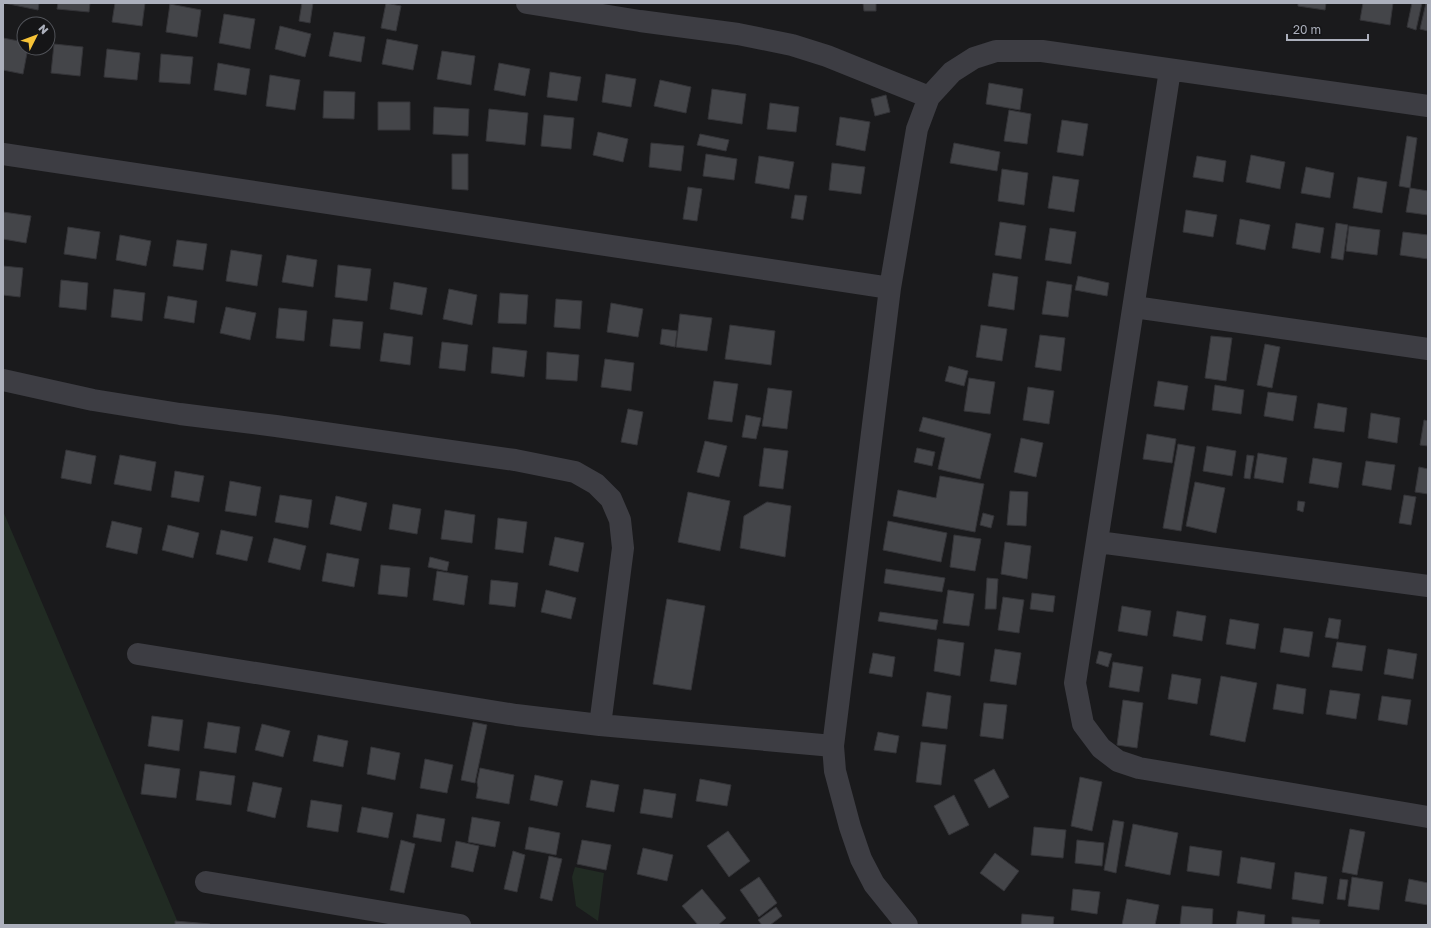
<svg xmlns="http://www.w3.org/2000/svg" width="1431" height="928" font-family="'Golos Text',sans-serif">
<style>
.green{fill:#212b23}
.building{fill:#444549;stroke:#343438}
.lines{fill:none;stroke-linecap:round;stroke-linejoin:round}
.minor{stroke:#3d3d43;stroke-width:22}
</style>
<rect width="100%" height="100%" fill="#1a1a1c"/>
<!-- green -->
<path class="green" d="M3 511 179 925H3Z
M575 867 604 873 598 921 576 906 572 877Z"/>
<!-- building -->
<path class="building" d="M4 3H39L38 10Z
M58 3H90L89 12 57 9Z
M115 3H145L142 26 112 22Z
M302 3H313L310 23 299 21Z
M386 3 401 6 396 31 381 28Z
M863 3H876V11H864Z
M1298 3H1326L1325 10 1298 6Z
M1363 3H1393L1390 25 1360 20Z
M1412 3H1422L1416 30 1407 27Z
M1426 3H1428V31L1420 29Z
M170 4 201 10 197 37 166 32Z
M224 14 255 19 250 49 219 43Z
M280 26 311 34 305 57 275 49Z
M334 32 365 37 361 62 329 56Z
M3 38 24 42V48H28L23 74 3 70Z
M387 39 418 45 413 70 382 64Z
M54 44 83 47 80 76 51 73Z
M107 49 140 53 137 80 104 77Z
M442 51 475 56 471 85 437 79Z
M161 54 193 57 190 84 159 82Z
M218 63 250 69 246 95 214 90Z
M499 63 530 69 525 96 494 90Z
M550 72 581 77 577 101 547 97Z
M606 74 636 79 631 107 602 102Z
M270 75 300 80 295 110 266 106Z
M660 80 691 87 686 113 654 106Z
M989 83 1023 89 1020 110 986 104Z
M712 89 746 94 742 124 708 119Z
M324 91 355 92 354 119 323 118Z
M886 95 890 112 875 116 871 99Z
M378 102H410V130H378Z
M770 103 799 107 796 132 767 129Z
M434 107 469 109 468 136 433 134Z
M489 109 528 113 525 145 486 141Z
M1009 110 1031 114 1027 144 1004 141Z
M544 115 574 118 571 149 541 146Z
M840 117 870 122 865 151 836 145Z
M1062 120 1088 124 1083 156 1057 152Z
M598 132 628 139 623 162 593 155Z
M700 134 729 140 726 151 697 145Z
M1407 136 1417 138 1410 188 1399 186Z
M651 143 684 146 681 171 649 167Z
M954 143 1000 152 997 171 950 163Z
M452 154H468V190L452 189Z
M706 154 737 159 734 180 703 176Z
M1251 155 1285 162 1280 189 1246 182Z
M759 156 794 162 789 189 755 183Z
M1197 156 1226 161 1223 182 1193 177Z
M832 163 865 167 861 194 829 190Z
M1306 167 1334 173 1330 198 1301 193Z
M1002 169 1028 173 1024 205 998 201Z
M1053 176 1079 180 1074 212 1048 208Z
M1358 177 1387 182 1382 213 1353 208Z
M688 187 702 189 697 221 683 219Z
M1410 188 1428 191V215L1406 212Z
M795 195 807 196 803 220 791 218Z
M1186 210 1217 215 1213 237 1183 232Z
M3 212 31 216 26 243 3 239Z
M1240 219 1270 225 1265 250 1236 244Z
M1000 222 1026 226 1021 259 995 255Z
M1296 223 1324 228 1320 253 1292 248Z
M1336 223 1348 225 1343 260 1331 258Z
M1349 226 1380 230 1377 255 1346 251Z
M68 227 100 232 96 259 64 254Z
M1050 228 1076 232 1071 264 1045 260Z
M1403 232 1428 235V259L1400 255Z
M120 235 151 241 146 266 116 260Z
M177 240 207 244 203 270 173 266Z
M231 250 262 255 257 286 226 281Z
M287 255 317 260 313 287 282 282Z
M338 265 371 269 367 301 335 297Z
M3 266 23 268 20 297 3 295Z
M993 273 1018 277 1014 310 988 306Z
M1078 276 1109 283 1107 296 1075 290Z
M61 280 88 283 86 310 59 307Z
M1047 281 1072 285 1068 317 1042 314Z
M394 282 427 288 422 315 390 309Z
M114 289 145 293 142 321 111 317Z
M449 289 477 295 472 325 443 319Z
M500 293 528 295 526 324 498 323Z
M168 296 197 301 194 323 164 318Z
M556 299 582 301 580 329 554 327Z
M611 303 643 309 638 337 607 332Z
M226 307 256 313 250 340 220 333Z
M279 308 307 311 304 341 276 338Z
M680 314 712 318 707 351 676 347Z
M333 319 363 322 360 349 330 346Z
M730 325 775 331 771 365 725 359Z
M981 325 1007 329 1002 361 976 357Z
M662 329 677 331 675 347 660 344Z
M384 333 413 337 410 365 380 361Z
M1040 335 1065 338 1061 371 1035 367Z
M1211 336 1232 338 1226 381 1205 378Z
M442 342 468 345 465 371 439 368Z
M1265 344 1280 347 1272 388 1257 385Z
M493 347 527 351 524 377 491 373Z
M547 352 579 355 577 381 546 379Z
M605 359 634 363 631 391 601 387Z
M949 366 968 371 964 386 945 381Z
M969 378 995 382 990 414 964 411Z
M714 381 738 384 732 422 708 419Z
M1158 381 1188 386 1184 410 1154 406Z
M1215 385 1244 390 1241 414 1212 410Z
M1028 387 1054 391 1049 424 1023 420Z
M768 388 792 391 787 429 762 426Z
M1268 392 1297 396 1293 421 1264 416Z
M1318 403 1347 408 1344 432 1314 428Z
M628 409 643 412 637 445 621 442Z
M1371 413 1400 418 1397 443 1368 438Z
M746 415 761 418 756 439 742 437Z
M923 417 991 434 980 479 938 469 945 438 919 431Z
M1424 420 1428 421V446L1420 445Z
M1147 434 1176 439 1172 463 1143 459Z
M1021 438 1043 443 1036 477 1014 472Z
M705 441 727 446 719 477 697 472Z
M1178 444 1195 447 1181 531 1163 528Z
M1207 446 1236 451 1232 476 1203 471Z
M764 448 788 451 783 489 759 486Z
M917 448 935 452 932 466 914 462Z
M66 450 96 456 91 484 61 478Z
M1258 453 1287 458 1283 483 1254 478Z
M120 455 156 462 151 491 114 484Z
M1247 455 1254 456 1250 479 1244 478Z
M1313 458 1342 463 1338 488 1309 483Z
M1366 461 1395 465 1391 490 1362 485Z
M1419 467 1428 469V494L1415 492Z
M175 471 204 476 199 502 171 497Z
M940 476 984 484 975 532 893 516 898 490 936 498Z
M230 481 261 487 256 516 225 511Z
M1195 482 1225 488 1216 533 1186 526Z
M1010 491 1028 492 1026 526 1007 525Z
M688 492 730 501 720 551 678 542Z
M280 495 312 500 308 528 275 522Z
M1404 495 1416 497 1411 525 1399 523Z
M336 496 367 503 361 531 330 524Z
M1298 501 1305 502 1303 512 1297 510Z
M767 502 791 506 785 557 740 548 744 516Z
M393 504 421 509 417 534 389 529Z
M445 510 475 515 472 543 441 539Z
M983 513 994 516 991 528 980 525Z
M498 518 527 522 523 553 495 549Z
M112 521 142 528 137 554 106 547Z
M888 521 947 533 941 562 883 550Z
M168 525 199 533 193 558 162 550Z
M221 530 253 537 247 561 216 554Z
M954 535 981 539 975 571 950 567Z
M555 537 584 543 578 572 549 565Z
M274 538 306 546 300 570 268 562Z
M1005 542 1031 546 1027 579 1001 574Z
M327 553 359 559 354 587 322 581Z
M430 557 449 562 447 571 428 567Z
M381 565 410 568 407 597 378 594Z
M886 569 945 578 942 592 884 583Z
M437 571 468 576 464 605 433 600Z
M987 578 998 579 996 609H985Z
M491 580 518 583 515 607 489 604Z
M546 590 576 598 571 619 541 612Z
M948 590 974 594 969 626 943 623Z
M1032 593 1055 596 1053 612 1030 609Z
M1003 597 1024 600 1019 633 998 630Z
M667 599 705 606 691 690 653 684Z
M1122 606 1151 611 1147 636 1118 631Z
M1177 611 1206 616 1202 641 1173 636Z
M880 612 938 620 936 630 878 621Z
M1329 618 1341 620 1338 639 1325 637Z
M1230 619 1259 624 1255 649 1226 644Z
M1284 628 1313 632 1309 657 1280 652Z
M938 639 964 643 960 676 934 671Z
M1337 642 1366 646 1362 671 1332 667Z
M995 649 1021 653 1016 685 990 681Z
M1388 649 1417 654 1413 679 1384 674Z
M1099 651 1112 654 1108 667 1096 663Z
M873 653 895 657 892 677 869 673Z
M1113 662 1143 667 1139 692 1109 687Z
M1172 674 1201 679 1197 704 1168 699Z
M1221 676 1257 683 1245 742 1210 735Z
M1277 684 1306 689 1303 714 1273 709Z
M1330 690 1360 694 1356 719 1326 714Z
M927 692 951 696 947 729 922 726Z
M1382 696 1411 700 1407 725 1378 720Z
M1123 700 1143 703 1137 748 1117 745Z
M984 703 1007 705 1003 739 980 736Z
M152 716 183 720 179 751 148 746Z
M208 722 240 727 236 753 204 748Z
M473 722 487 725 475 783 461 780Z
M262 724 290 731 283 757 255 750Z
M878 732 899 736 896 753 874 750Z
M318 735 348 741 343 767 313 761Z
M921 742 946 745 941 785 916 782Z
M371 747 400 753 395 780 367 774Z
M425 759 453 765 447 793 420 788Z
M145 764 180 769 176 798 141 794Z
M480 768 514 775 509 804 476 798 478 788 477 782Z
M994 769 1009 797 989 808 974 780Z
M200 771 235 776 231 805 196 800Z
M535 775 563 781 557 806 530 800Z
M1080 777 1102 782 1092 831 1071 826Z
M700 779 731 785 727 806 696 801Z
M591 780 619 785 614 812 586 807Z
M253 782 282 788 275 818 247 811Z
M644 789 676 794 672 818 640 813Z
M954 795 969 825 949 835 934 806Z
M311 800 342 805 338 832 307 827Z
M362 807 393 813 388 838 357 832Z
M417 814 445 819 441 842 413 837Z
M472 817 500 822 495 847 468 842Z
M1113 820 1124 822 1116 873 1104 870Z
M1133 824 1178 833 1170 875 1125 866Z
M529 827 560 833 556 855 525 849Z
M1034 827 1066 830 1063 858 1031 855Z
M1350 829 1365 832 1357 875 1342 872Z
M728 831 750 861 729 877 707 846Z
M401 840 415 844 404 893 390 890Z
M582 840 611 845 606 870 577 864Z
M1077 840 1104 843 1102 866 1075 863Z
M456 841 479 846 473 872 451 867Z
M1190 846 1222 851 1219 876 1187 871Z
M643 848 673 855 667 881 637 874Z
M513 851 525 855 517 892 504 889Z
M995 853 1019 871 1004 891 980 873Z
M549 856 562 859 552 901 540 898Z
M1241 857 1275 863 1271 889 1237 883Z
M1295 872 1327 877 1323 904 1292 899Z
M759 877 777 903 759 917 740 890Z
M1352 877 1383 882 1379 910 1348 906Z
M1340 879 1348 880 1345 900 1337 899Z
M1409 879 1428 883V905L1405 901Z
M702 889 726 918 718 925H698L682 906Z
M1073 889 1100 892 1097 914 1071 910Z
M1127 899 1159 905 1155 925H1122Z
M1182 906 1213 909 1212 925H1180Z
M776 907 782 916 770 925H762L758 920Z
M1238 911 1265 915 1264 925H1236Z
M1022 914 1054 917 1053 925H1021Z
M1292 917 1320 920 1319 925H1292Z
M175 921 210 924V925H175Z"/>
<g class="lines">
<!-- minor -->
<path class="minor" d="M527 3 640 21 738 34 792 45 827 56 929 97
M1170 70 1075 683 1083 724 1101 748 1118 761 1139 768 1428 817
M3 154 890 288
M1134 307 1428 349
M3 380 93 400 180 414 276 426 515 460 575 472 596 484 611 499 620 520 623 548 600 725
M1098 542 1428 586
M138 654 516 715 600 725 833 746
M206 882 460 925
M907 925 874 884 861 859 850 827 835 771 833 746 890 288 917 129 929 97 952 72 974 58 996 51H1042L1428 106"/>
</g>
<!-- border -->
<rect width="1431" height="928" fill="none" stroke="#acb0bc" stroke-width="8"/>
<!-- north arrow -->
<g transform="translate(36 36) rotate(48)"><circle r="19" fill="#151517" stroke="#515359"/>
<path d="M0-3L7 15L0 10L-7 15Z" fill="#f7c337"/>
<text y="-6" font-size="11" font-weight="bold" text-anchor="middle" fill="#acb0bc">N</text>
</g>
<!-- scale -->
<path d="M1287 34v6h81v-6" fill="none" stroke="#acb0bc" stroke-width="2"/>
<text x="1293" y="34" font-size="12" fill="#acb0bc" stroke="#151517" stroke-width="3" paint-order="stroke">20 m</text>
</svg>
